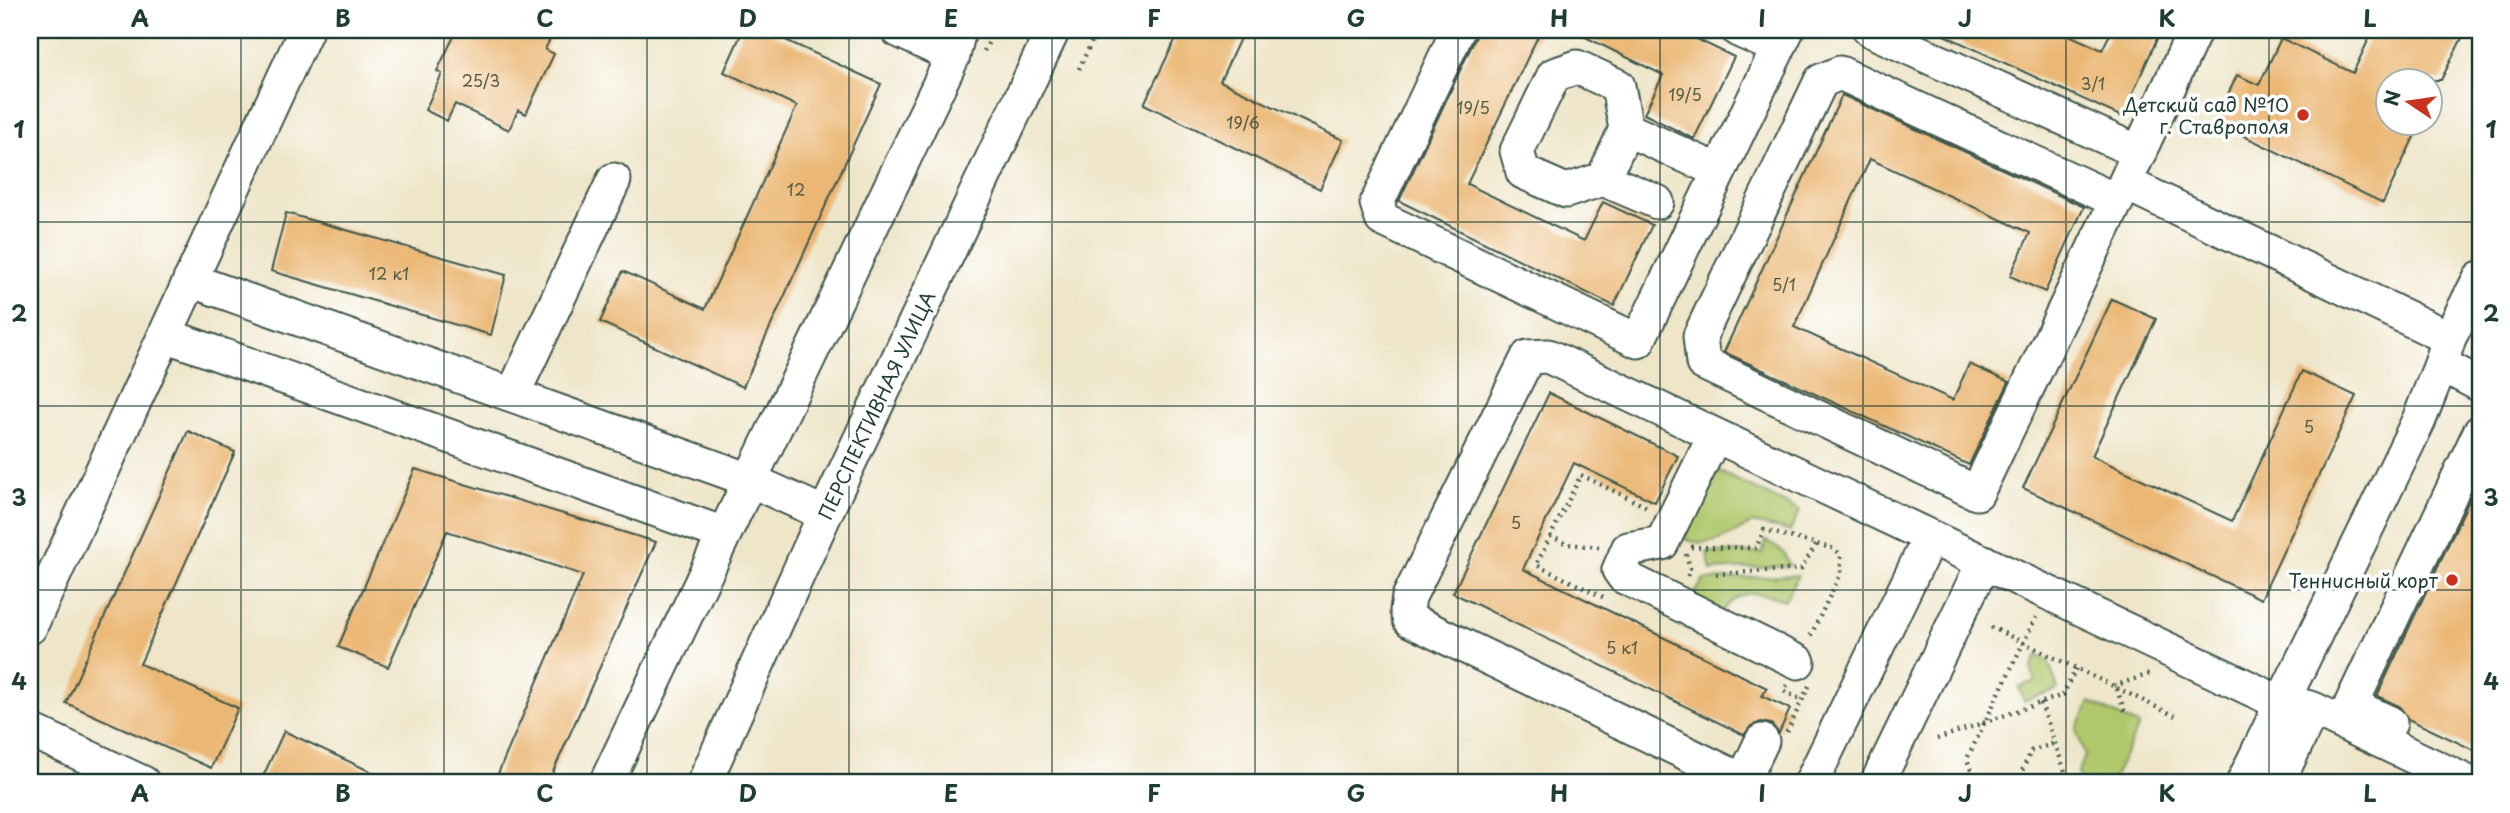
<svg xmlns="http://www.w3.org/2000/svg" width="2510" height="813" font-family="'Playpen Sans',sans-serif">
<style>
.green{fill:#b0c76c;stroke:#688250;stroke-width:2}
.building{fill:#ebb774}
.lines{fill:none;stroke-linecap:round;stroke-linejoin:round}
.minor-casing{stroke:#3e564a;stroke-width:37}
.path{stroke:#3e564a;stroke-width:4.5;stroke-dasharray:2 5;stroke-linecap:butt}
.minor{stroke:#fff;stroke-width:33}
.grid{fill:none;stroke:#1f3d34;stroke-width:2;stroke-opacity:0.55}
.poi-dot{fill:#c8321e;stroke:#fff;stroke-width:2.5}
.labels{text-anchor:middle;dominant-baseline:central;stroke-width:7;stroke-linejoin:round;paint-order:stroke}
.number-label{font-size:16px;fill:#525c44}
.poi-label{font-size:19px;fill:#1f3d34;stroke:#fff;text-anchor:end}
.street-label{font-size:19px;fill:#1f3d34;stroke:#fff}
.neatline{fill:none;stroke:#1f3d34;stroke-width:2.5}
.grid-label{font-size:23px;text-anchor:middle;font-weight:bold;fill:#1f3d34}
</style>
<rect width="100%" height="100%" fill="#fff"/>
<filter id="ink" filterUnits="userSpaceOnUse"><feTurbulence type="fractalNoise" baseFrequency=".0143" numOctaves="2"/><feDisplacementMap in="SourceGraphic" scale="14" xChannelSelector="R" yChannelSelector="G"/><feConvolveMatrix kernelMatrix="1 2 1 2 8 2 1 2 1" color-interpolation-filters="sRGB"/></filter>
<filter id="wash" filterUnits="userSpaceOnUse"><feTurbulence type="fractalNoise" baseFrequency=".00686" numOctaves="4" result="noise"/><feDisplacementMap in="SourceGraphic" scale="28" xChannelSelector="R" yChannelSelector="G"/><feGaussianBlur stdDeviation="1.57" result="paint"/><feColorMatrix in="noise" values="0 0 0 0 0 0 0 0 0 0 0 0 0 0 0 0 0 1.4 0 .05"/><feComposite in="paint" operator="in"/></filter>
<g filter="url(#wash)">
<rect width="100%" height="100%" fill="#efe6ca"/>
<!-- green -->
<path class="green" d="M1714 469 1800 511 1790 531 1752 523C1728 537 1709 551 1681 537Z
M1766 540 1784 553 1790 566 1711 570 1707 552 1762 553Z
M1798 575 1785 600C1761 592 1739 587 1723 611L1692 597 1704 580Z
M2037 655 2048 660 2058 689 2024 701 2019 687 2035 681 2031 668Z
M2090 702 2139 726 2111 783H2081L2078 773 2085 756 2076 729Z"/>
<g id="blocks">
<!-- building -->
<path class="building" d="M457 30H555L545 49 554 54 526 114 518 110 509 130 455 104 447 121 425 110 442 74 437 71Z
M743 30H764L881 84 743 387 600 322 623 271 705 309 797 106 724 72Z
M1180 30H1244L1220 81 1343 140 1320 189 1144 104Z
M1479 30H1541L1467 184 1584 241 1603 202 1652 225 1614 306 1399 201Z
M1571 30H1678L1734 57 1694 139 1644 114 1663 75Z
M1933 30H2058L2102 50 2112 30H2161L2122 117Z
M2373 30H2466L2441 80H2388V122H2421L2383 203 2215 122 2237 75 2259 85 2281 38 2353 73Z
M1842 95 2084 207 2045 292 2010 276 2030 233 1870 159 1794 327 1953 400 1969 364 2009 382 1969 465 1724 352Z
M286 213 506 275 491 335 271 271Z
M2112 299 2156 319 2092 456 2232 521 2302 371 2356 396 2261 599 2023 488Z
M1549 393 1678 456 1655 502 1574 463 1523 569 1767 688 1762 696 1790 709 1779 733 1771 724 1761 722 1751 726 1744 735 1453 593Z
M188 431 235 452 140 664 238 708 211 768 66 703Z
M415 469 656 542 548 783H494L583 575 447 531 388 667 338 647Z
M2480 477V753L2408 719 2399 706 2377 696Z
M284 731 395 783H260Z"/>
</g>
</g>
<g filter="url(#ink)">
<use href="#blocks" fill-opacity="0" stroke="#3e564a" stroke-width="2"/>
<g class="lines">
<!-- minor casing -->
<g class="minor-casing">
<path id="minor" d="M898 30 953 56
M1458 30 1377 203 1382 219 1638 341 1787 30
M1738 30 1778 48
M1870 30 2140 153
M2195 30 2125 183 2449 338
M1603 179 1626 129
M2117 201 1840 73 1821 81 1700 336 1703 363 1977 493 2125 183
M1657 202 1603 179 1566 191 1523 172 1517 151 1554 75 1577 67 1618 86 1626 129 1719 171
M2480 278 2449 338 2441 364 2480 385
M190 280 750 480 606 783
M165 335 724 534
M513 394 614 180
M1715 435 1662 543 1628 549 1619 570 1624 577 1798 662
M825 514 750 480 953 56 959 30
M30 627 306 30
M2390 723 2351 705 2480 432
M30 730 143 783
M1743 781 1762 741
M704 783 825 514 1053 30
M1748 783 1410 620 1407 611 1409 597 1528 357 1548 356 2266 696 2313 709 2469 783
M1811 783 1930 537
M1877 783 1984 562
M2243 783 2419 420 2441 364
M2277 783 2313 709"/>
</g>
<!-- path -->
<path class="path" d="M984 51 995 30
M1079 69 1097 30
M1550 536 1567 544 1600 547
M1691 547 1756 548 1764 530 1835 549 1841 556V573L1809 639
M1686 554 1690 568 1687 579
M1716 574 1801 569 1817 543
M1603 597 1536 565 1581 475 1649 508
M1991 627 2175 716
M1787 685 1784 691 1802 700
M2114 686 2152 673
M2117 689 2125 713
M2041 703 2069 783
M1787 732 1809 686
M1937 739 2063 695 2076 668
M30 777 43 783
M1976 783 1967 759 2036 617
M2008 783 2018 780 2031 751 2055 743"/>
<!-- minor -->
<use href="#minor" class="minor"/>
</g>
</g>
<!-- grid -->
<path class="grid" d="M241 30V783M444 30V783M647 30V783M849 30V783M1052 30V783M1255 30V783M1458 30V783M1660 30V783M1863 30V783M2066 30V783M2269 30V783M30 222H2480M30 406H2480M30 590H2480"/>
<!-- markers -->
<g class="poi-dot">
<circle cx="2303" cy="115" r="7"/>
<circle cx="2452" cy="580" r="7"/>
</g>
<g class="labels">
<!-- number labels -->
<g class="number-label">
<text x="481" y="80">25/3</text>
<text x="2093" y="83">3/1</text>
<text x="1685" y="94">19/5</text>
<text x="1473" y="107">19/5</text>
<text x="1243" y="122">19/6</text>
<text x="796" y="189">12</text>
<text x="389" y="273">12 к1</text>
<text x="1784" y="284">5/1</text>
<text x="2309" y="426">5</text>
<text x="1516" y="522">5</text>
<text x="1622" y="647">5 к1</text>
</g>
<!-- poi labels -->
<g class="poi-label">
<text x="2289" y="104">Детский сад №10<tspan x="2289" dy="22">г. Ставрополя</tspan></text>
<text x="2438" y="580">Теннисный корт</text>
</g>
<!-- street labels -->
<g class="street-label">
<text transform="translate(876 405) rotate(-65)">ПЕРСПЕКТИВНАЯ УЛИЦА</text>
</g>
</g>
<!-- margin -->
<rect width="2510" height="813" fill="none" stroke="#fff" stroke-width="77"/>
<!-- north arrow -->
<g transform="translate(2409 102) rotate(283)"><circle r="33" fill="#ffffff" stroke="#a5b1ae" stroke-width="2"/>
<path d="M0-5L12 26L0 18L-12 26Z" fill="#c8321e"/>
<text y="-10" font-size="19" font-weight="bold" text-anchor="middle" fill="#1f3d34">N</text>
</g>
<rect x="38" y="38" width="2434" height="736" class="neatline"/>
<g class="grid-label">
<text x="140" y="27">A</text>
<text x="343" y="27">B</text>
<text x="545" y="27">C</text>
<text x="748" y="27">D</text>
<text x="951" y="27">E</text>
<text x="1154" y="27">F</text>
<text x="1356" y="27">G</text>
<text x="1559" y="27">H</text>
<text x="1762" y="27">I</text>
<text x="1965" y="27">J</text>
<text x="2167" y="27">K</text>
<text x="2370" y="27">L</text>
<text x="19" y="138">1</text>
<text x="2491" y="138">1</text>
<text x="19" y="322">2</text>
<text x="2491" y="322">2</text>
<text x="19" y="506">3</text>
<text x="2491" y="506">3</text>
<text x="19" y="690">4</text>
<text x="2491" y="690">4</text>
<text x="140" y="802">A</text>
<text x="343" y="802">B</text>
<text x="545" y="802">C</text>
<text x="748" y="802">D</text>
<text x="951" y="802">E</text>
<text x="1154" y="802">F</text>
<text x="1356" y="802">G</text>
<text x="1559" y="802">H</text>
<text x="1762" y="802">I</text>
<text x="1965" y="802">J</text>
<text x="2167" y="802">K</text>
<text x="2370" y="802">L</text>
</g>
</svg>
